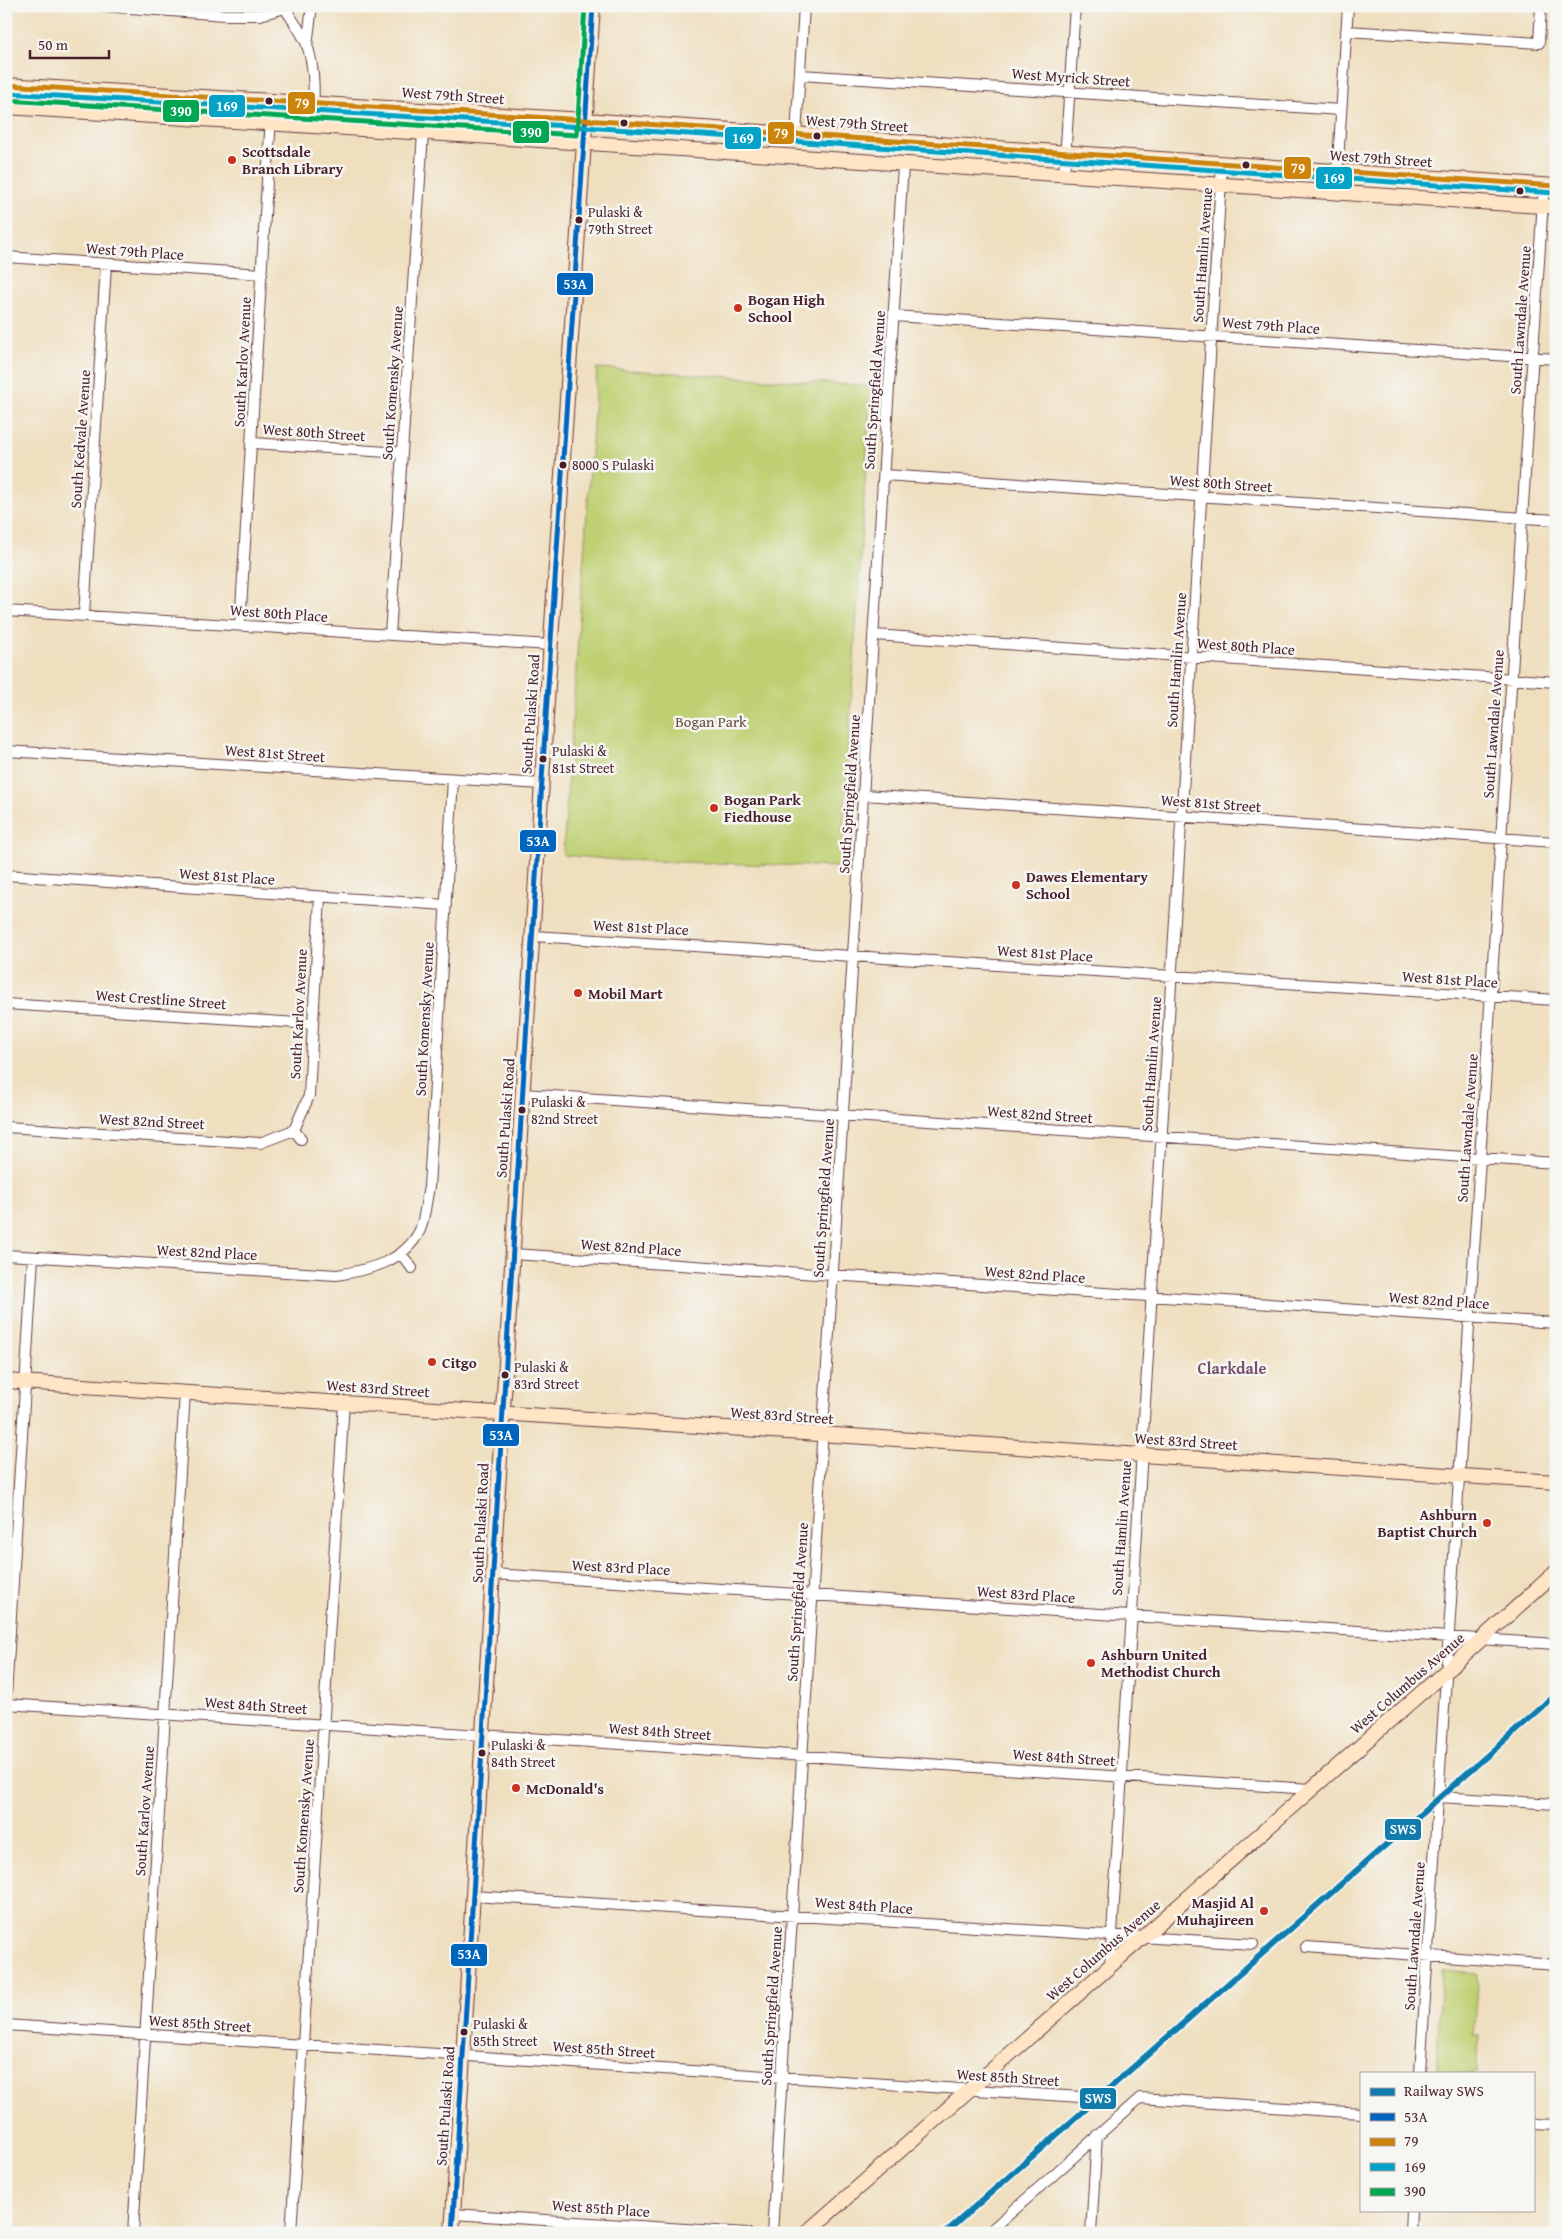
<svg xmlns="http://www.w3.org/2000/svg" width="1562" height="2239" font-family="'Gentium Book Plus',serif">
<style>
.green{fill:#bfd072;stroke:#84784e}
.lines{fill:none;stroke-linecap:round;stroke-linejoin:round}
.street-casing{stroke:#633c41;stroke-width:12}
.secondary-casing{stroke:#633c41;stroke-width:16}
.street{stroke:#fff;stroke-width:10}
.secondary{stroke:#ffe4c6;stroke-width:14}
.bus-1-casing{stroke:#f6f6f2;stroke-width:9}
.bus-2-casing{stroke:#f6f6f2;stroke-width:9}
.bus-3-casing{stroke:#f6f6f2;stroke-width:9}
.bus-4-casing{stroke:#f6f6f2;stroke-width:9}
.bus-1{stroke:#0065bd;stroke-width:5}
.bus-2{stroke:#cc840b;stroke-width:5}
.bus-3{stroke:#04a2c6;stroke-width:5}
.bus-4{stroke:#00a651;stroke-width:5}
.rail-1-casing{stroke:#f6f6f2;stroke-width:10}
.rail-1{stroke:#117bac;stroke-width:6}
.bus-dot{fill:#4a1f2b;stroke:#f6f6f2;stroke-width:2}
.poi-dot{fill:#c8321e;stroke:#f6f6f2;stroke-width:2}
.labels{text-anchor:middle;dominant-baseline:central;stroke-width:5;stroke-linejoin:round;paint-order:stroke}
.bus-label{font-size:14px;fill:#4a1f2b;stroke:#f6f6f2;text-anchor:start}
.street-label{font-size:15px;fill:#4a1f2b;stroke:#f6f6f2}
.poi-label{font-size:15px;font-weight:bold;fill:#4a1f2b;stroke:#f6f6f2;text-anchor:start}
.park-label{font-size:15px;fill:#674b3d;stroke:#f6f6f2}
.neighbourhood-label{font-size:16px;font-weight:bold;fill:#754e6c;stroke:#f6f6f2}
.line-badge{stroke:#f6f6f2;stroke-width:2}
.badge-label{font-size:14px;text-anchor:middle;font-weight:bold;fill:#fff}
</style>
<rect width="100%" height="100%" fill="#f6f6f2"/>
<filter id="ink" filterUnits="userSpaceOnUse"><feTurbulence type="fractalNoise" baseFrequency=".02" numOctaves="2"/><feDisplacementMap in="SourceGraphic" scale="10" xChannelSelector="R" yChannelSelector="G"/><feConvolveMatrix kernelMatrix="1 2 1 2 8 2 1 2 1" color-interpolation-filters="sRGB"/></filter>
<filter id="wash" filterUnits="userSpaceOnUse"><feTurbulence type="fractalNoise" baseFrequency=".0096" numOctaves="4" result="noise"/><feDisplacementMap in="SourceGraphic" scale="20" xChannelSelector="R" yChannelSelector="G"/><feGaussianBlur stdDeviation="1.12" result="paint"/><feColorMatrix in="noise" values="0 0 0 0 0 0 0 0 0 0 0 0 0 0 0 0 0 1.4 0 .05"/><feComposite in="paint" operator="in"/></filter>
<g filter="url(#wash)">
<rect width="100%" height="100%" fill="#efdfbf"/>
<!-- green -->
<path class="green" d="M597 368 871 386 841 867 617 860 563 855Z
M1442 1971 1478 1974 1473 2035H1479L1477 2073H1436Z"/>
</g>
<g filter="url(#ink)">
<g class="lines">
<!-- street casing -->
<g class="street-casing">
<path id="street" d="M103 6 225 15H260L292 6
M285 8C292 20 302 32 307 45 316 71 314 100 312 126
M1346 31 1539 43 1541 6
M307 46 312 6
M800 75 1341 110
M796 135 804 6
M1064 175 1075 6
M1336 193 1348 6
M6 257 262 274
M894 316 1556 359
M253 443 402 453
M884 475 1556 520
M6 611 551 645
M84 615 106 265
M240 625 272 100
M390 635 423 133
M874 635 1556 682
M6 751 542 784
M864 795 1556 842
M6 875 446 905
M533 936 1556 1000
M6 1004 313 1024
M523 1094 1556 1163
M6 1127 260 1143 294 1130
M294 1130 309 1096 320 897
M294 1130 301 1139
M401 1254 412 1268
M513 1254 1556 1323
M6 1255 337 1275C368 1270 405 1262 420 1230 425 1217 426 1201 429 1187L453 779
M493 1574 1556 1644
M6 1696 33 1257
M6 1704 1311 1789
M1438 1797 1556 1804
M473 1896 1253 1944
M1306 1947 1556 1965
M1110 1966 1222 164
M6 2025 1080 2097
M1420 2073 1544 185
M1533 2124 1556 2125
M453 2214 747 2233
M133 2233 185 1392
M291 2233 344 1402
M772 2233 903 165
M988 2233 1140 2098 1361 2113
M1091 2233 1097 2135
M1410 2233 1411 2210"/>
</g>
<!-- secondary casing -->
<g class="secondary-casing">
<path id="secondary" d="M6 85 585 120 1556 186
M6 107 604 144 1556 207
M6 1381 1556 1482
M452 2233 546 716 593 6
M806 2233 1446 1671 1556 1572"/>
</g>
<!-- street -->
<use href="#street" class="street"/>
<!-- secondary -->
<use href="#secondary" class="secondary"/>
<!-- bus-1 casing -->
<g class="bus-1-casing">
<path id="bus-1" d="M452 2233 546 716 593 6"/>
</g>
<!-- bus-2 casing -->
<g class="bus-2-casing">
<path id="bus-2" d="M6 85 585 120 1556 186"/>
</g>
<!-- bus-3 casing -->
<g class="bus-3-casing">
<path id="bus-3" d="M6 93 585 127 1555 193"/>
</g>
<!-- bus-4 casing -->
<g class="bus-4-casing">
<path id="bus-4" d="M6 100 577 135 585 6"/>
</g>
<!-- bus-1 -->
<use href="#bus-1" class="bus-1"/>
<!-- bus-2 -->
<use href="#bus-2" class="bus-2"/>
<!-- bus-3 -->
<use href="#bus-3" class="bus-3"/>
<!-- bus-4 -->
<use href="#bus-4" class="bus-4"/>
<!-- rail-1 casing -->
<g class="rail-1-casing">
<path id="rail-1" d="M945 2233 1556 1695"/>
</g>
<!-- rail-1 -->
<use href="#rail-1" class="rail-1"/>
</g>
</g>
<!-- markers -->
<g class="bus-dot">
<circle cx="269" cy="101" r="4.5"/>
<circle cx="624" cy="123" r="4.5"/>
<circle cx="817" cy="136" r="4.5"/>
<circle cx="1246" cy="165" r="4.5"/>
<circle cx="1520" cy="191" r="4.5"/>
<circle cx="579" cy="220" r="4.5"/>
<circle cx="563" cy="465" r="4.5"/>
<circle cx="543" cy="759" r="4.5"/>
<circle cx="522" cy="1110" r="4.5"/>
<circle cx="505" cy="1375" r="4.5"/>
<circle cx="482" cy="1753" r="4.5"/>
<circle cx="464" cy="2032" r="4.5"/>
</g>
<g class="poi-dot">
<circle cx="232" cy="160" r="5"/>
<circle cx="738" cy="308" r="5"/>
<circle cx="714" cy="808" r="5"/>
<circle cx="1016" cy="885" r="5"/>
<circle cx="578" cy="993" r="5"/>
<circle cx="432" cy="1362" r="5"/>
<circle cx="1487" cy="1523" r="5"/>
<circle cx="1091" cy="1663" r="5"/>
<circle cx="516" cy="1788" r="5"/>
<circle cx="1264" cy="1911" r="5"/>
</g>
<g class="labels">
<!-- bus labels -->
<g class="bus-label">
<text x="588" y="212">Pulaski &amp;<tspan x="588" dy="17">79th Street</tspan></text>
<text x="572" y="465">8000 S Pulaski</text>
<text x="552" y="751">Pulaski &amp;<tspan x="552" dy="17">81st Street</tspan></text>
<text x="531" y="1102">Pulaski &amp;<tspan x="531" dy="17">82nd Street</tspan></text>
<text x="514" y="1367">Pulaski &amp;<tspan x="514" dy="17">83rd Street</tspan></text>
<text x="491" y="1745">Pulaski &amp;<tspan x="491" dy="17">84th Street</tspan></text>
<text x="473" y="2024">Pulaski &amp;<tspan x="473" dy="17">85th Street</tspan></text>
</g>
<!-- street labels -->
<g class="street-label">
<text transform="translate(1071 77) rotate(4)">West Myrick Street</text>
<text transform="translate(453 95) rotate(4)">West 79th Street</text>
<text transform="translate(857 123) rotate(4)">West 79th Street</text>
<text transform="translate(1381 158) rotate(4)">West 79th Street</text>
<text transform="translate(135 251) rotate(4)">West 79th Place</text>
<text transform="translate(1202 255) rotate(-86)">South Hamlin Avenue</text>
<text transform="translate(1520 320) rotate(-86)">South Lawndale Avenue</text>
<text transform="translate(1271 325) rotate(4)">West 79th Place</text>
<text transform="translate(242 362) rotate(-87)">South Karlov Avenue</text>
<text transform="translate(392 383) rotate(-86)">South Komensky Avenue</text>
<text transform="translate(874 390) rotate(-86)">South Springfield Avenue</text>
<text transform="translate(314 432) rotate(4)">West 80th Street</text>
<text transform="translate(80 439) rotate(-86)">South Kedvale Avenue</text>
<text transform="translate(1221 483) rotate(4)">West 80th Street</text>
<text transform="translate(279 613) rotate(4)">West 80th Place</text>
<text transform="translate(1246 646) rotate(4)">West 80th Place</text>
<text transform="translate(1176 660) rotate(-86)">South Hamlin Avenue</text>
<text transform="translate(530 714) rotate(-86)">South Pulaski Road</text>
<text transform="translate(1493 724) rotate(-86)">South Lawndale Avenue</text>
<text transform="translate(275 753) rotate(4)">West 81st Street</text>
<text transform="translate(849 794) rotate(-86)">South Springfield Avenue</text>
<text transform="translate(1211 803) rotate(4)">West 81st Street</text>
<text transform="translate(227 876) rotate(4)">West 81st Place</text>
<text transform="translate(641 927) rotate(3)">West 81st Place</text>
<text transform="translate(1045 953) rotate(4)">West 81st Place</text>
<text transform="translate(1450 979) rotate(4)">West 81st Place</text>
<text transform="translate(161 999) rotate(4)">West Crestline Street</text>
<text transform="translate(298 1014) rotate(-87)">South Karlov Avenue</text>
<text transform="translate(424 1019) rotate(-87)">South Komensky Avenue</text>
<text transform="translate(1151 1064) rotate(-86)">South Hamlin Avenue</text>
<text transform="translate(1040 1114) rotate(4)">West 82nd Street</text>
<text transform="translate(505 1118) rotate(-86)">South Pulaski Road</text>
<text transform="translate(152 1121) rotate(3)">West 82nd Street</text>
<text transform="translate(1467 1128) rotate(-86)">South Lawndale Avenue</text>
<text transform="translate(823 1198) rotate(-86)">South Springfield Avenue</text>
<text transform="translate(631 1247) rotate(4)">West 82nd Place</text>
<text transform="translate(207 1252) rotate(3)">West 82nd Place</text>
<text transform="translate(1035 1274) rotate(4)">West 82nd Place</text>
<text transform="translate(1439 1300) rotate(4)">West 82nd Place</text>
<text transform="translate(378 1388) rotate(4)">West 83rd Street</text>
<text transform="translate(782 1415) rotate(4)">West 83rd Street</text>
<text transform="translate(1186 1441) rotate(4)">West 83rd Street</text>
<text transform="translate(480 1523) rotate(-87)">South Pulaski Road</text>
<text transform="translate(1121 1528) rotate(-86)">South Hamlin Avenue</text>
<text transform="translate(621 1567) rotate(3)">West 83rd Place</text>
<text transform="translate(1026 1594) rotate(4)">West 83rd Place</text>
<text transform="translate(797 1602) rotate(-86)">South Springfield Avenue</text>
<text transform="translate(1407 1683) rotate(-41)">West Columbus Avenue</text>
<text transform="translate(256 1705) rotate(4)">West 84th Street</text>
<text transform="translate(660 1731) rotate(4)">West 84th Street</text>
<text transform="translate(1064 1757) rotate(4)">West 84th Street</text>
<text transform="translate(144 1811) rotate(-86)">South Karlov Avenue</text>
<text transform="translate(303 1816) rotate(-86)">South Komensky Avenue</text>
<text transform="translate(864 1905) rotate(4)">West 84th Place</text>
<text transform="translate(1414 1936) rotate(-86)">South Lawndale Avenue</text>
<text transform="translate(1103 1950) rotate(-41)">West Columbus Avenue</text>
<text transform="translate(771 2006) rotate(-86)">South Springfield Avenue</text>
<text transform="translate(200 2023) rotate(4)">West 85th Street</text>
<text transform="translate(604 2049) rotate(4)">West 85th Street</text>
<text transform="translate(1008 2077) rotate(4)">West 85th Street</text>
<text transform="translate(445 2106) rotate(-86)">South Pulaski Road</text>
<text transform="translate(601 2208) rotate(4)">West 85th Place</text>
</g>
<!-- poi labels -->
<g class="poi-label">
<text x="242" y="151">Scottsdale<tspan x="242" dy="17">Branch Library</tspan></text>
<text x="748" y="299">Bogan High<tspan x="748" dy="17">School</tspan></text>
<text x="724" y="799">Bogan Park<tspan x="724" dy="17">Fiedhouse</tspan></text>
<text x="1026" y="876">Dawes Elementary<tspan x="1026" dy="17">School</tspan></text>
<text x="588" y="993">Mobil Mart</text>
<text x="442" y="1362">Citgo</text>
<text x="1477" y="1514" text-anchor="end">Ashburn<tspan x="1477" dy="17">Baptist Church</tspan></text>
<text x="1101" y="1654">Ashburn United<tspan x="1101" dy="17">Methodist Church</tspan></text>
<text x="526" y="1788">McDonald's</text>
<text x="1254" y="1902" text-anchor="end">Masjid Al<tspan x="1254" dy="17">Muhajireen</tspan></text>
</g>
<!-- park labels -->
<g class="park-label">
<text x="711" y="721">Bogan Park</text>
</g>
<!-- neighbourhood labels -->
<g class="neighbourhood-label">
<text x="1232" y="1368">Clarkdale</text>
</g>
</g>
<g class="line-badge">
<rect x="287" y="91" width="29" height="24" rx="5" fill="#cc840b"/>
<rect x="208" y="94" width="38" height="24" rx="5" fill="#04a2c6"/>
<rect x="162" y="99" width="38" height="24" rx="5" fill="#00a651"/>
<rect x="512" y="120" width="38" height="24" rx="5" fill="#00a651"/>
<rect x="767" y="121" width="28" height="24" rx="5" fill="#cc840b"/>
<rect x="724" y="126" width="38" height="24" rx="5" fill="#04a2c6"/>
<rect x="1283" y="156" width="29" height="24" rx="5" fill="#cc840b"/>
<rect x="1315" y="166" width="38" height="24" rx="5" fill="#04a2c6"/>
<rect x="556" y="272" width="38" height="24" rx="5" fill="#0065bd"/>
<rect x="519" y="829" width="38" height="24" rx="5" fill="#0065bd"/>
<rect x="482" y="1423" width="38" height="24" rx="5" fill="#0065bd"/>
<rect x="1384" y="1818" width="38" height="23" rx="5" fill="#117bac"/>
<rect x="450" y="1943" width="38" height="24" rx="5" fill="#0065bd"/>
<rect x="1079" y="2087" width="38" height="23" rx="5" fill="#117bac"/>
</g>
<g class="badge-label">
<text x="302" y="108">79</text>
<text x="227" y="111">169</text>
<text x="181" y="116">390</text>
<text x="531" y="137">390</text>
<text x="781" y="138">79</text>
<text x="743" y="143">169</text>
<text x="1298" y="173">79</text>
<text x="1334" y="183">169</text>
<text x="575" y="289">53A</text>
<text x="538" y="846">53A</text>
<text x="501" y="1440">53A</text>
<text x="1403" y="1834">SWS</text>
<text x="469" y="1959">53A</text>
<text x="1098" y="2103">SWS</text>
</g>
<!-- margin -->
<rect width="1562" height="2239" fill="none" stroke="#f6f6f2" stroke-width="25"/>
<!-- legend -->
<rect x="1360" y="2072" width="175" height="140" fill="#f6f6f2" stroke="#b1a0a2"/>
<rect x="1370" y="2088" width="25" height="8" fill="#117bac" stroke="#b1a0a2"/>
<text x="1404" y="2096" font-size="15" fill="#4a1f2b">Railway SWS</text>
<rect x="1370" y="2113" width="25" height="8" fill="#0065bd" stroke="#b1a0a2"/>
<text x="1404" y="2122" font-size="15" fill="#4a1f2b">53A</text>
<rect x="1370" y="2138" width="25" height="8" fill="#cc840b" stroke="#b1a0a2"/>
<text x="1404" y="2146" font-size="15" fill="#4a1f2b">79</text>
<rect x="1370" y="2163" width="25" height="8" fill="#04a2c6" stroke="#b1a0a2"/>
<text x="1404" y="2172" font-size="15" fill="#4a1f2b">169</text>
<rect x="1370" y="2188" width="25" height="8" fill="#00a651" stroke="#b1a0a2"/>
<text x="1404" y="2196" font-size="15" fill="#4a1f2b">390</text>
<!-- scale -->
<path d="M30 50v8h79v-8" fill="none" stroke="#4a1f2b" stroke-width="2.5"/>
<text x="38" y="50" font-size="15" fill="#4a1f2b" stroke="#f6f6f2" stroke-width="4" paint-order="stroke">50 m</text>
</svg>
